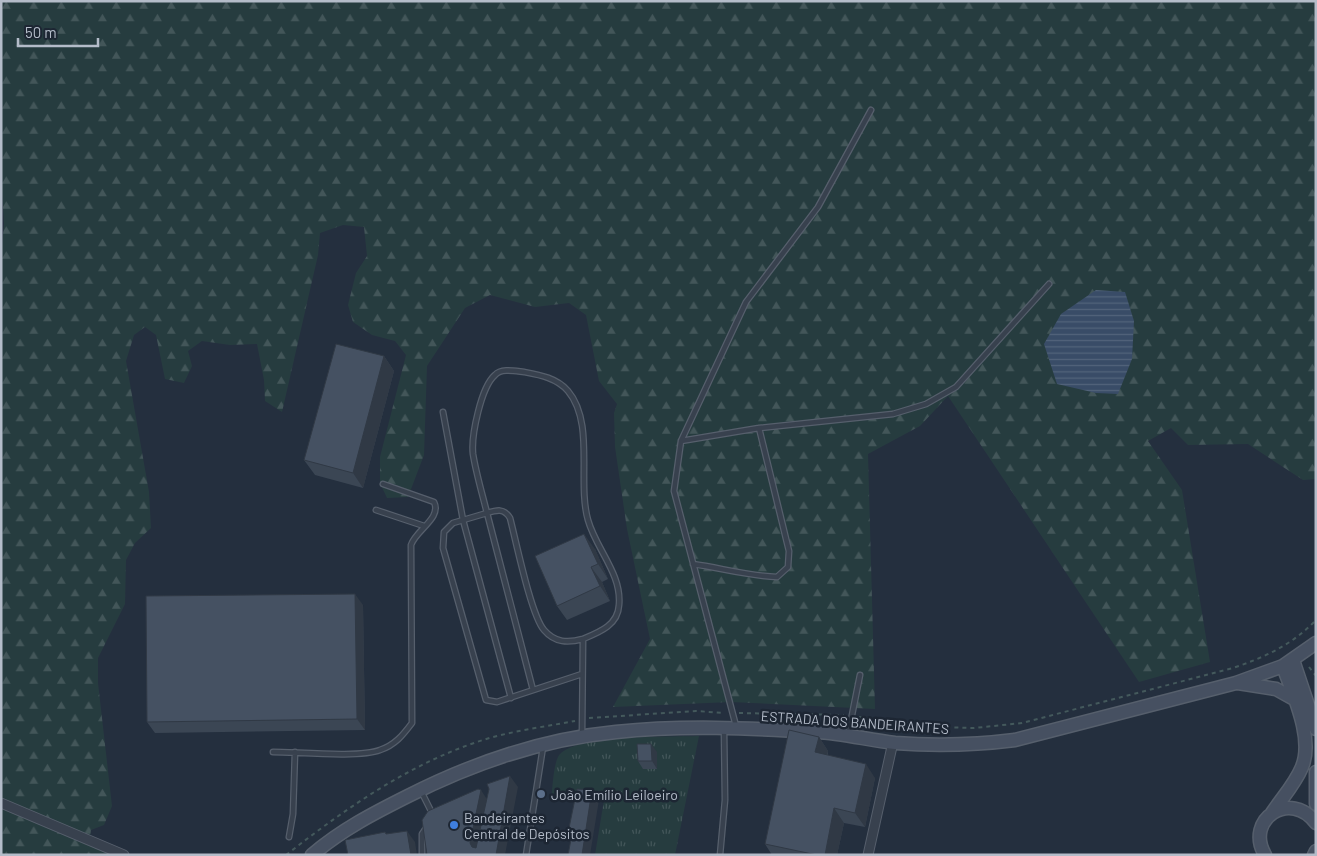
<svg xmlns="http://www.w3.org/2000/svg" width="1317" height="856" font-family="Barlow,sans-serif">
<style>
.grass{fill:url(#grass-tufts)}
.forest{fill:url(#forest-firs)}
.water{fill:url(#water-rules)}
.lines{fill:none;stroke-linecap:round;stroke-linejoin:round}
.lane-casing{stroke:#565f6c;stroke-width:7}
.street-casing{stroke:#565f6c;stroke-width:11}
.secondary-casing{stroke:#565f6c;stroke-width:15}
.path{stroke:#44595c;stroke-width:2;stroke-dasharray:4 4;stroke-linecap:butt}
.lane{stroke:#38414e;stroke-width:4.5}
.street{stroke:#38414e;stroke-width:9}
.secondary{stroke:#465061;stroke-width:12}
.wall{fill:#3b4654}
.shaded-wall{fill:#303945}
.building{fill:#455162;stroke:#303945}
.service-dot{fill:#5c6f8a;stroke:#1d2633;stroke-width:2}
.shop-dot{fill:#3f7fe0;stroke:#1d2633;stroke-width:2}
.labels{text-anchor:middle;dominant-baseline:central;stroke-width:5;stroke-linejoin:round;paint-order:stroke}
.street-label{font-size:14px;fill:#b4bcc9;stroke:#1d2633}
.poi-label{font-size:14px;fill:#b4bcc9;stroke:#1d2633;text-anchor:start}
</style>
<defs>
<pattern id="grass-tufts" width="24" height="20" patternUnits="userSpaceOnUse" patternTransform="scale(1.25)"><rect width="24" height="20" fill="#263c3f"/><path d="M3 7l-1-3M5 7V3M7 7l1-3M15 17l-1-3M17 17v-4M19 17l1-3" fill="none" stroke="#435659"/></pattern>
<pattern id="forest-firs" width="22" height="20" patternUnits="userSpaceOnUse" patternTransform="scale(1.25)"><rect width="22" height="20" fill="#263c3f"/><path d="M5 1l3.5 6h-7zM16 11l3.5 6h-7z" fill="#435659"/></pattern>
<pattern id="water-rules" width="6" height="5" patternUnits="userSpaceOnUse" patternTransform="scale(1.25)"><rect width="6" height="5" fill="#394c67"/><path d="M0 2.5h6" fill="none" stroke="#53647b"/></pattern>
</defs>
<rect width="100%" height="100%" fill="#242f3e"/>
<!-- grass -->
<path class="grass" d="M699 736 675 855H595L604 800 551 799C553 786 553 768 558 757 569 734 674 737 699 736Z"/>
<!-- forest -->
<path class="forest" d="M1 1H1316V479L1303 480 1248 444 1188 445 1171 428 1148 441 1182 490 1210 662 1139 682 948 396 920 426 868 454 875 709 731 702 613 707 650 639 627 529 615 447 614 413 617 404 599 381 586 315 569 303 535 307 490 295 465 308 427 366 424 455 408 497 387 498 380 483V457L406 355 395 341 372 335 353 322 348 305 356 273 367 256 364 227 343 225 320 233 318 255 282 412 265 401 264 380 257 344 230 345 202 341 188 351 192 366 184 383 165 379 156 335 145 327 134 335 126 361 149 492 151 528 135 543 126 560 125 604 98 658V683L112 806 104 825 91 830 89 844 113 855H1V256L4 224 1 177Z"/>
<!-- water -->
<path class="water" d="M1096 290 1125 292 1134 321 1132 359 1118 394 1096 393 1057 384 1044 344 1061 314Z"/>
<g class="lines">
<!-- lane casing -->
<g class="lane-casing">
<path id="lane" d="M443 412 463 520 511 698
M681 441 759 428 893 414 926 404 956 387 1049 284
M376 510 424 526
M693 564C721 568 748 576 777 577L788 567 789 551 759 428
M533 690 487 513 453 523 444 532 443 548 486 700 497 702 582 674
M736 726 674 491 681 441 746 302 818 207 871 110
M848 735 860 675
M582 736 583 639C600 632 618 625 619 605 622 574 596 549 588 520 577 482 595 423 568 391 557 378 540 375 524 372 515 371 501 368 495 375 481 387 471 436 473 454 476 473 482 493 487 513 497 510 504 508 510 518 516 541 531 615 544 630 555 643 568 643 583 639
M273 752C297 752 360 758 380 750 395 745 403 735 412 723L411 545C416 530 442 518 434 502L383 484
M421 791 433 815
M289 837 293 814 295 752
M422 855V834L426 828
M526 855 543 747
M720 855 725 800 724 729"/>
</g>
<!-- street casing -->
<g class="street-casing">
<path id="street" d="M1 803 124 855
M868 855 893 742"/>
</g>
<!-- secondary casing -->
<g class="secondary-casing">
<path id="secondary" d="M1293 660 1316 729
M1238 683 1276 689 1294 699
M1316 772V804
M1272 813C1282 798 1295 784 1302 767 1314 738 1293 695 1283 666
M312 855C341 830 374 813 408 796 473 763 543 739 616 732 682 725 750 728 816 732 842 733 868 740 895 743 935 746 975 745 1015 740L1236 683 1283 666 1316 643
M1265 855C1244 819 1291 789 1316 823
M1314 855 1316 851"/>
</g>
<!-- path -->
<path class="path" d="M1309 667 1316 676
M739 713 844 715
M859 717 940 727 974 728 1022 723 1233 668C1265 657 1292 645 1316 620
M589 718 696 711 724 713
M286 855C349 806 416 759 493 737 520 730 548 726 575 721"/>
<!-- lane -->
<use href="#lane" class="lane"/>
<!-- street -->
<use href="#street" class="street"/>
<!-- secondary -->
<use href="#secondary" class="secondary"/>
</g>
<!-- wall -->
<path class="wall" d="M384 356 394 371 363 488 315 475 304 460Z
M595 549 608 579 602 582 610 601 567 620 557 606Z
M363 605 365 730 155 733 147 722Z
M819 737 828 751V755L875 778 865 827 844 823 837 855H772L765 844Z
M657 752V769H643L638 761Z"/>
<!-- shaded-wall -->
<path class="shaded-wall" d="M384 356 394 371 363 488 353 473Z
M584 534 595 549 608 579 598 564Z
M591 567 602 582 610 601 600 586Z
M355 594 363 605 365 730 357 719Z
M819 737 828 751 825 766 815 752Z
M651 744 657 752V769L652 761Z
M866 764 875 778 865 827 855 813Z
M510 776 518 787 505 855H496Z
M481 790 488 801 478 854 472 847 470 843Z
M592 790 599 800 590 855H582Z
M834 808 844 823 837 855H825Z
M407 831 415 842 417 855H411Z"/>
<!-- building -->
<path class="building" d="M336 344 384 356 353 473 304 460Z
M584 534 598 564 591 567 600 586 557 606 535 556Z
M355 594 357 719 147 722 146 596Z
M789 730 819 737 815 752 866 764 855 813 834 808 825 855H817L765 844Z
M637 744H651L652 761H638Z
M510 776 496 855H427L422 820 428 811 478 789 481 790 470 843 472 847 476 848 489 789 487 784Z
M577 789 592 790 582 855H568L573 829 569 828Z
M407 831 411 855H348L345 840 385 832 386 834Z"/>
<!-- markers -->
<circle class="service-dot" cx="541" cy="794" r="5"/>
<circle class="shop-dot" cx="454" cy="825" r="5"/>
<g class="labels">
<!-- street labels -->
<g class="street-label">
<text transform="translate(855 722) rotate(4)">ESTRADA DOS BANDEIRANTES</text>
</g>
<!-- poi labels -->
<g class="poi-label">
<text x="551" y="794">João Emílio Leiloeiro</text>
<text x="464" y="817">Bandeirantes<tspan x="464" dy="16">Central de Depósitos</tspan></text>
</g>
</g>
<!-- border -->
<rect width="1317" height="856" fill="none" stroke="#b4bcc9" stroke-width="5"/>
<!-- scale -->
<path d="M18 38v8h80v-8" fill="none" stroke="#b4bcc9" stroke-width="2.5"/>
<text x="25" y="38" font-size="15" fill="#b4bcc9" stroke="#1d2633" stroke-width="4" paint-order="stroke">50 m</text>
</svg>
